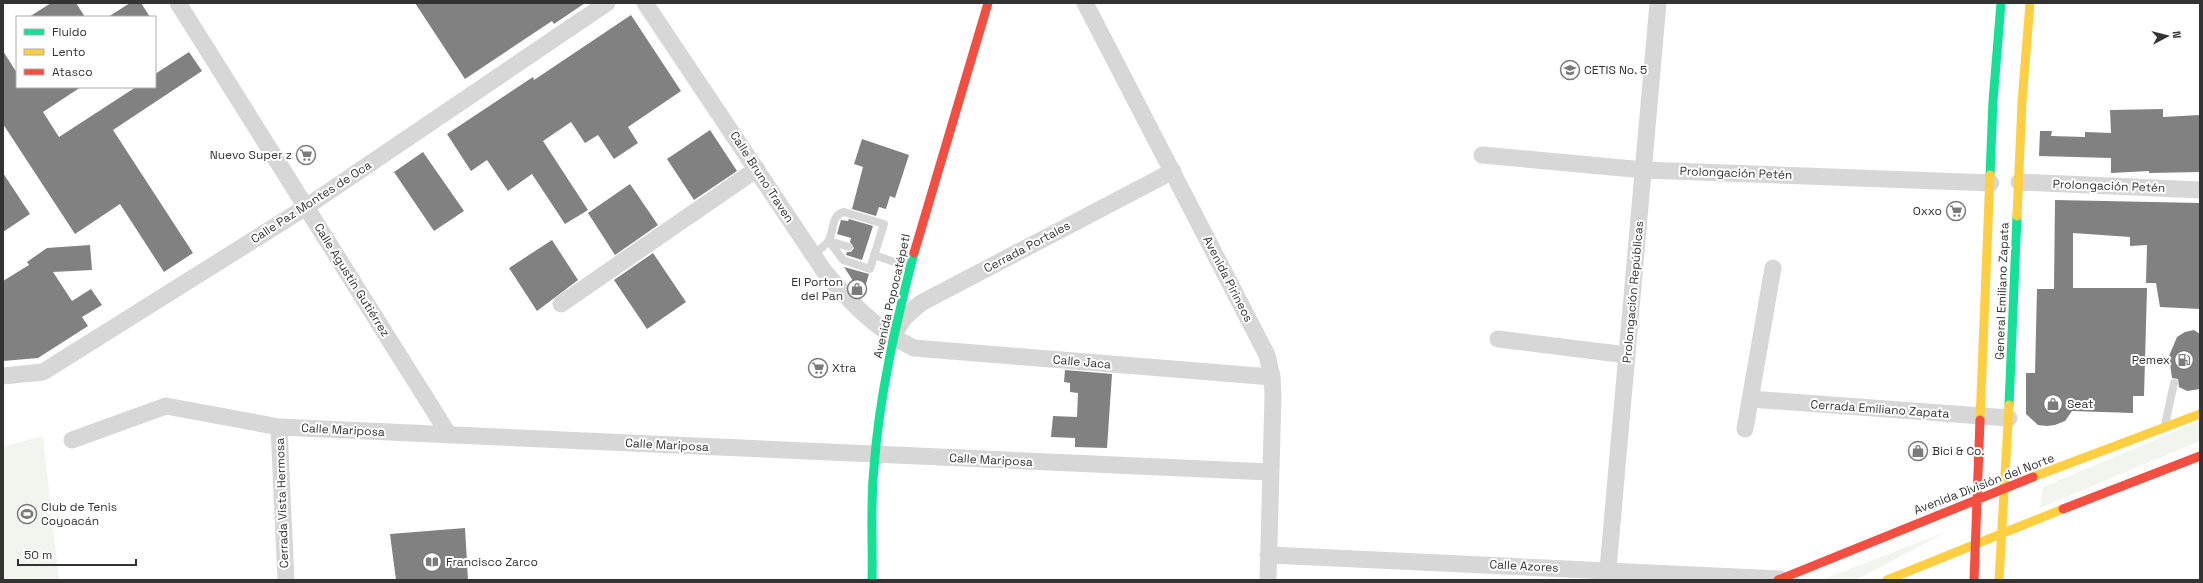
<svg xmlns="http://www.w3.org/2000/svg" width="2203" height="583" font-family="'Space Grotesk',sans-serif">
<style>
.green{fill:#f1f5ed}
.building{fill:#818181}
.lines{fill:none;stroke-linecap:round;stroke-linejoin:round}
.lane{stroke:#d7d7d7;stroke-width:8}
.street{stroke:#d7d7d7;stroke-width:17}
.fast{stroke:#16e098;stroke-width:9}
.slow{stroke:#ffcf43;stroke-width:9}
.jam{stroke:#f24e42;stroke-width:9}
.labels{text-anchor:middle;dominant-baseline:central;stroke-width:4;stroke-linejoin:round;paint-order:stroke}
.poi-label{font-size:12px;fill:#333;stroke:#fff;text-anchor:start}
.street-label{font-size:12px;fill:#333;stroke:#fff}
</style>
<rect width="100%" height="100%" fill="#fff"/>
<!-- green -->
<path class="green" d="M2200 421V441L2040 508 2043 487Z
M43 436 59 580H3V447Z
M1948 531 1856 580H1821Z"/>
<!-- building -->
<path class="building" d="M51 3H76L85 17H29Z
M130 3H141L150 17H108Z
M415 3H585L554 24 552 21 465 79Z
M631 15 681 91 628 127 638 143 614 159 598 135 585 143 571 122 543 141 588 210 565 224 532 174 508 191 487 160 471 171 447 134 533 77 534 80Z
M3 51 17 73V87H81L43 112 59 137 136 87H155V74L189 52 202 71 113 130 193 253 164 272 120 204 75 234 3 124Z
M2163 109V117L2200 115V172L2149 173V171L2111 173V158L2039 156 2040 131H2052L2051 136 2085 137V132L2111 133 2110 110Z
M710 130 737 171 694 200 667 159Z
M862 139 909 155 895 198 890 196 886 209 879 207 876 216 852 209 863 167 854 164Z
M423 152 464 211 434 231 394 172Z
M3 173 30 214 3 232Z
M630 184 658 225 615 255 588 213Z
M2055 200 2200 203V309L2160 307 2156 283H2146L2147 245 2130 246V237L2073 233V288H2147L2144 396H2133V413L2072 411 2065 421 2055 425 2047 426 2038 425 2026 414V373H2035L2037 289H2054Z
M849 219 873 226 862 260 846 255 847 252H851L854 248 850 242 851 238 837 234 841 220 848 221Z
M552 240 578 280 537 311 509 268Z
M90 245 92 270 53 272 72 301 91 289 102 305 82 317 88 326 38 358 3 361V281L29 265 27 262 47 248Z
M653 253 686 302 647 329 614 280Z
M844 267 869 274 865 287 855 284Z
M2194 330 2200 334V389L2187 391 2179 387 2178 379 2172 378 2169 356 2177 337 2185 332Z
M1065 370 1112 374 1107 448 1075 447V438L1051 437 1053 416 1077 417 1078 393 1070 392V383L1064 382Z
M465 528 468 580H396L390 534Z"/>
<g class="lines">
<!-- lane -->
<path class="lane" d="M829 241 849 247
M812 255C817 251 826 246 829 240 834 230 831 215 844 212L884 224 870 269 843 260 829 241
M874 255 909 267
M2165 425 2174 383"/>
<!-- street -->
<path class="street" d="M178 3 449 435
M645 3 824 271C850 302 877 331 914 348L1272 377
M1085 3 1267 355 1272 377 1273 396 1268 580
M1482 155 1644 170 1991 183
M2019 182 2200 190
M561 304 757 169
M897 329 905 317 921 303 1173 171
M1498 339 1627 355
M3 376 43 372 306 207 607 3
M1750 399 2009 418
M279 427 286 580
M1745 429 1773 268
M72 440 166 406 279 427 1270 472
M1268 555 1780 579
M1607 580 1658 3"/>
<!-- fast -->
<path class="fast" d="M1990 175 1993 101 2001 3
M2009 405 2017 216
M872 580C873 543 870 505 874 468 879 396 896 323 914 253"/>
<!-- slow -->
<path class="slow" d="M2017 216 2022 102 2030 3
M1980 420 1990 175
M2033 477 2200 414
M1887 580 2063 509
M1999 580 2009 405"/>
<!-- jam -->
<path class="jam" d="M914 253 988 3
M2063 509 2200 456
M1778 580 2033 477
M1974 580 1980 420"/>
</g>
<!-- icons -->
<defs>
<g id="school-ring" transform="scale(1)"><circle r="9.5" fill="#fff" stroke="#7a7a7a" stroke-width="1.5"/><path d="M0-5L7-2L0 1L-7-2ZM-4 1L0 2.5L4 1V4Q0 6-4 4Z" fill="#7a7a7a"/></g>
<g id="supermarket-ring" transform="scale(1)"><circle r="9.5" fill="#fff" stroke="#7a7a7a" stroke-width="1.5"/><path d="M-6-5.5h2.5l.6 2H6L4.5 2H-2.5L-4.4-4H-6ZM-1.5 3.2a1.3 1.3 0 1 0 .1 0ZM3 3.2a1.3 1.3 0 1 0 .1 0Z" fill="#7a7a7a"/></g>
<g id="shop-ring" transform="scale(1)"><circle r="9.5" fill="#fff" stroke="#7a7a7a" stroke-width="1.5"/><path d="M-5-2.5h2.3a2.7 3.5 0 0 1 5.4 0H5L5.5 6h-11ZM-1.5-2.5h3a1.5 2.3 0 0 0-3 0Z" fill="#7a7a7a"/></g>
<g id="fuel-ring" transform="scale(1)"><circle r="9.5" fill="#fff" stroke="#7a7a7a" stroke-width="1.5"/><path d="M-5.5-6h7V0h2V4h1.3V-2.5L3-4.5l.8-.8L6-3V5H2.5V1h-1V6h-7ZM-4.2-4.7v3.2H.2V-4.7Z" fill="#7a7a7a"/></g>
<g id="stadium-ring" transform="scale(1)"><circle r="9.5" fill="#fff" stroke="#7a7a7a" stroke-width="1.5"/><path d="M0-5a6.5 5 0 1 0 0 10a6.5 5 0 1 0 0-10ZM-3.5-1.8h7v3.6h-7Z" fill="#7a7a7a"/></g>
<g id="library-ring" transform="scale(1)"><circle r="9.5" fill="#fff" stroke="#7a7a7a" stroke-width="1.5"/><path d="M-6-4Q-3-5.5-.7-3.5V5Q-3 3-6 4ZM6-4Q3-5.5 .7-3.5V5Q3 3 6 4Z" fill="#7a7a7a"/></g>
</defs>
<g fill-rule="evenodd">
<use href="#school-ring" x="1570" y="70"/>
<use href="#supermarket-ring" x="306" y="155"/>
<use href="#supermarket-ring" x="1956" y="211"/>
<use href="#shop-ring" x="857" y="289"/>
<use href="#fuel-ring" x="2184" y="360"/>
<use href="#supermarket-ring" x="818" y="368"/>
<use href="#shop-ring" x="2053" y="404"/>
<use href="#shop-ring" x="1918" y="451"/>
<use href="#stadium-ring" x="27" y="514"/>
<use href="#library-ring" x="432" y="562"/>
</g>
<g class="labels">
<!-- poi labels -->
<g class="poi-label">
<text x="1584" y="70">CETIS No. 5</text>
<text x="292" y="155" text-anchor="end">Nuevo Super z</text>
<text x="1942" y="211" text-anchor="end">Oxxo</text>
<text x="843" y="282" text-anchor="end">El Porton<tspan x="843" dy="14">del Pan</tspan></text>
<text x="2170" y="360" text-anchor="end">Pemex</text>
<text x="832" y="368">Xtra</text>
<text x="2067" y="404">Seat</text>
<text x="1932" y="451">Bici &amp; Co.</text>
<text x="41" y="507">Club de Tenis<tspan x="41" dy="14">Coyoacán</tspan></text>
<text x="446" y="562">Francisco Zarco</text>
</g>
<!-- street labels -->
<g class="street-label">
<text transform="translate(1736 173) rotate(2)">Prolongación Petén</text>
<text transform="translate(762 177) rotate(57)">Calle Bruno Traven</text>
<text transform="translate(2109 186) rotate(2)">Prolongación Petén</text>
<text transform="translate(311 202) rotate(-33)">Calle Paz Montes de Oca</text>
<text transform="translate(1027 247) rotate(-28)">Cerrada Portales</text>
<text transform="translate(1228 279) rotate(63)">Avenida Pirineos</text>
<text transform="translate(352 280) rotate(58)">Calle Agustín Gutiérrez</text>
<text transform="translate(2002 291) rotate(-88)">General Emiliano Zapata</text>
<text transform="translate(1633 292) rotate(-85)">Prolongación Repúblicas</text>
<text transform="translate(892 296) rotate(-77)">Avenida Popocatépetl</text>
<text transform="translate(1082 362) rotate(5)">Calle Jaca</text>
<text transform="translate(1880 409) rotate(4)">Cerrada Emiliano Zapata</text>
<text transform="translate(343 430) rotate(3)">Calle Mariposa</text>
<text transform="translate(667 445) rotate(3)">Calle Mariposa</text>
<text transform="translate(991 460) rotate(3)">Calle Mariposa</text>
<text transform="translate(1984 484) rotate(-21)">Avenida División del Norte</text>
<text transform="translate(282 503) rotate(-92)">Cerrada Vista Hermosa</text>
<text transform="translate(1524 566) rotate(3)">Calle Azores</text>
</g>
</g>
<!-- border -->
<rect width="2203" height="583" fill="none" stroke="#333333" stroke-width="8"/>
<!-- legend -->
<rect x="16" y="16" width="140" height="72" fill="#ffffff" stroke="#adadad"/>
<rect x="24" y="29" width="20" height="6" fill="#16e098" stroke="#adadad"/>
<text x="52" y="36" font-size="12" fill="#333333">Fluido</text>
<rect x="24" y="49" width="20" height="6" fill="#ffcf43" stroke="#adadad"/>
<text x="52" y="56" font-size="12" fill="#333333">Lento</text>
<rect x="24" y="69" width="20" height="6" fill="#f24e42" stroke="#adadad"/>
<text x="52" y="76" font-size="12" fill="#333333">Atasco</text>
<!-- north arrow -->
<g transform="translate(2167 36) rotate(83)" stroke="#ffffff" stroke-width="3" paint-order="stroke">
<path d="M0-3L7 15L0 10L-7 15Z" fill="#333333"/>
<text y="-6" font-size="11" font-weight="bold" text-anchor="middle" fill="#333333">N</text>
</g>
<!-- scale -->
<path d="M18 559v6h118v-6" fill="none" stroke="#333333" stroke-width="2"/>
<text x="24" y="559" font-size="12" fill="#333333" stroke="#ffffff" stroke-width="3" paint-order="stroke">50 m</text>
</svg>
